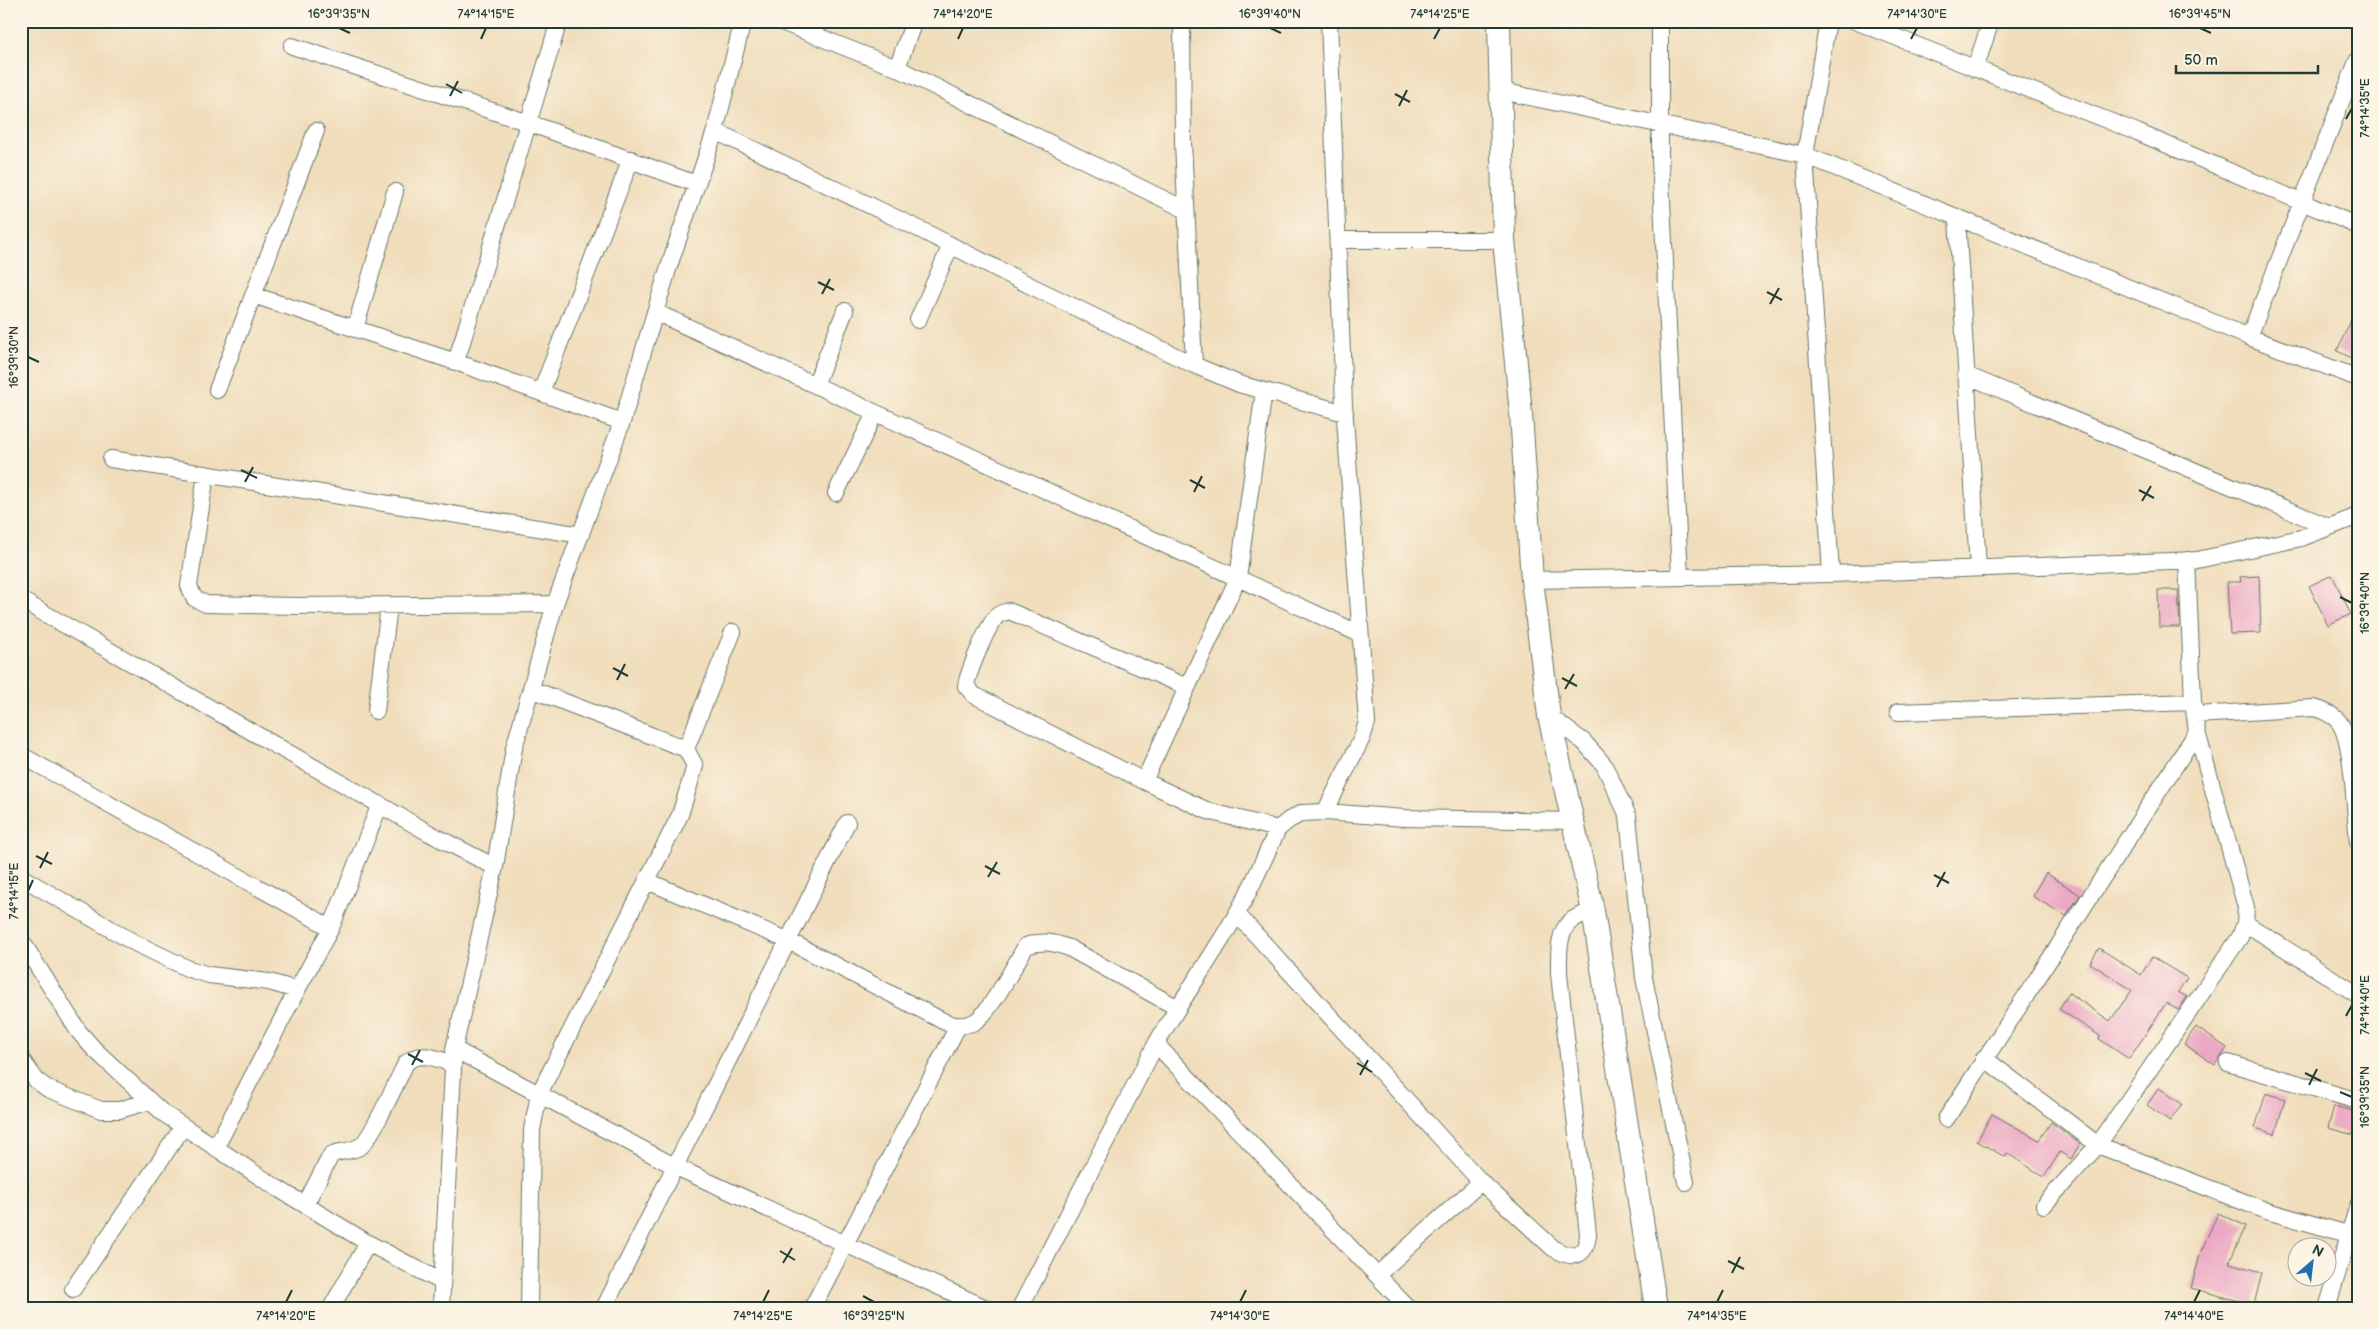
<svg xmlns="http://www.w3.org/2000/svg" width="2379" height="1329" font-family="'Balsamiq Sans',sans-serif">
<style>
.building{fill:#eba7c3}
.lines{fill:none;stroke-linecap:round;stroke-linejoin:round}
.street-casing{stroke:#687564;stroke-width:18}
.secondary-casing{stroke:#687564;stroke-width:24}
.street{stroke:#fff;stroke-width:16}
.secondary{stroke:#fff;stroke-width:22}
.ticks{fill:none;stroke:#1f3d34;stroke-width:2}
.neatline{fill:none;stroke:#1f3d34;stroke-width:2}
.ticks-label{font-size:12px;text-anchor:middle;fill:#1f3d34}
</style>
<rect width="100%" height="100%" fill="#fcf5e5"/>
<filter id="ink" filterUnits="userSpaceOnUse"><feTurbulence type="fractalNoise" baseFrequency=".02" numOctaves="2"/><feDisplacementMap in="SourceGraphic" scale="10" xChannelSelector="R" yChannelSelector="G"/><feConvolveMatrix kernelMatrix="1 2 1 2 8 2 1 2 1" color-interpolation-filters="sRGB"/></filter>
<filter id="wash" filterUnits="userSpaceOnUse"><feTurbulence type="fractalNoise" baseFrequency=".0096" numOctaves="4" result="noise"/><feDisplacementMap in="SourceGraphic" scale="20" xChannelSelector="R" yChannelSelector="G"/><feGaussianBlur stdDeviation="1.12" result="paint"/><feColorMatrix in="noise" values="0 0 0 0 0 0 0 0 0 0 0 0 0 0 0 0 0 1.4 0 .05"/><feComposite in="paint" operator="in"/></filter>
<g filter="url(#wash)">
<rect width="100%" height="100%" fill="#f0ddbc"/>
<g id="blocks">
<!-- building -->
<path class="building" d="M2358 305V361L2337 351Z
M2332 575 2351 614 2328 625 2309 586Z
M2259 576 2261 633 2230 634 2227 582H2241L2240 577Z
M2158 590H2178L2180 627H2159Z
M2046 873 2080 895 2066 916 2032 896Z
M2099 948 2141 975 2152 957 2187 978 2178 992 2187 997 2178 1010 2166 1003 2129 1059 2099 1039 2100 1036 2059 1009 2069 993 2110 1021 2132 990 2090 963Z
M2196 1027 2227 1048 2215 1065 2184 1044Z
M2159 1088 2182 1104 2170 1121 2147 1105Z
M2266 1093 2285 1099 2275 1134 2255 1128Z
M2334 1106 2358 1112V1136L2328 1128Z
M1992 1114 2039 1140 2051 1122 2080 1144 2071 1159 2060 1152 2044 1177 2007 1153 2005 1157 1977 1141Z
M2218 1213 2246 1226 2229 1263 2262 1272 2254 1305 2191 1288 2201 1251Z"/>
</g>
</g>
<g filter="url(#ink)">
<use href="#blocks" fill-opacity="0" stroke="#687564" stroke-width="1"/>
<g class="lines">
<!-- street casing -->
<g class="street-casing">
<path id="street" d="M779 21 897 68 1186 210
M1182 21 1183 143 1194 365
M1660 21V159L1680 577
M1828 21 1805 155 1831 574
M1855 21 2137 132 2358 226
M292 46 529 123 696 184
M897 68 914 21
M1975 69 1991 21
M1501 91 1805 155 2249 337 2358 378
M715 131 919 229 1031 286 1194 365 1239 384 1345 413
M1957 217 1978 568
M1338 240H1504
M253 295 456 362 622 422
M655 312 1360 634
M918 320 951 245
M355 329 395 192
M2249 337 2358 59
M456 362 559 21
M1966 375 2329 527
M815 385 845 311
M217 390 316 131
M541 392 631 159
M111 459 581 535
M206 474 189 586 194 598 206 604 297 606 555 604
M836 493 875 413
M1532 580 1831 574 2197 560 2301 538 2358 516
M21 600 429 833 495 867
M1187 687 1009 611C1006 612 1001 613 998 615 988 623 968 673 966 686L974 695 1144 781 1238 578 1264 391
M376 711 389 606
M1898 712 2193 702
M2195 715 2314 708C2325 711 2337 716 2342 727 2353 748 2355 815 2358 842
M1549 716 1584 742 1604 765 1628 816 1644 978 1686 1182
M686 749 733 632
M21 755 331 928
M1144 781 1208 811 1278 829
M1325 812 1362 738 1367 722 1344 405 1329 21
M21 877 135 943 189 969 209 975 269 982 297 990
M647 881 787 940 945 1022C954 1025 962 1027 972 1023 988 1018 1016 962 1026 946 1042 940 1053 942 1069 948L1176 1007
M1237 914 1481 1182 1553 1248C1572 1260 1586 1258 1588 1234L1559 974C1559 958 1557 932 1571 921 1576 916 1586 914 1593 911
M2245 923 2358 995
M21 940 79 1032 95 1050 163 1113 277 1188 368 1243 442 1282
M1156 1044 1408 1308
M454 1049 676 1167 986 1308
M1984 1058 2098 1145 2267 1211 2358 1237
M21 1059 36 1080 48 1089 101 1110H119L150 1101
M2228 1063 2358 1101
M1946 1119 2197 732
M216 1147 297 990 331 928 380 804
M305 1205 331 1155C341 1150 352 1152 361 1146 372 1137 398 1079 406 1063 420 1050 437 1059 453 1064
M2044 1205 2098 1145 2240 937 2245 923 2246 907 2197 732 2193 702 2187 560
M1377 1275 1481 1182
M73 1289 183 1127
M331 1308 368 1243
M441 1308 454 1049 495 867 514 748 555 604 622 422 669 266 715 131 743 21
M529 1308 532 1130 539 1094 680 815 695 766 686 749 531 689
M604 1308 847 823
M812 1308 958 1026
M1020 1308 1156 1044C1181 1000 1211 959 1236 915 1252 888 1264 858 1278 829L1289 820 1302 813 1325 812 1404 818 1574 821
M2327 1308 2358 1205"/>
</g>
<!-- secondary casing -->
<g class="secondary-casing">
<path id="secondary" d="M1499 21 1504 240 1521 414 1532 580 1549 716 1593 911 1656 1308"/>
</g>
<!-- street -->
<use href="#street" class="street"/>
<!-- secondary -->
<use href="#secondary" class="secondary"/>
</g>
</g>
<!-- ticks -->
<path class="ticks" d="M339 28 350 33M1270 28 1281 33M2200 28 2211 33M481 39 486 28M958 39 963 28M1434 39 1440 28M1911 39 1917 28M446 84 462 93M1395 94 1410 102M450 96 458 81M1399 106 1407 90M2346 119 2352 108M818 282 834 290M1767 292 1782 300M822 294 830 279M1770 304 1779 288M28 357 39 362M241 470 257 478M1190 480 1205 488M245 482 253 467M2139 490 2154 498M1194 492 1202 476M2142 501 2151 486M2340 597 2352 603M613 668 628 676M1562 678 1577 686M617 680 625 664M1565 689 1574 674M36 856 52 864M985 866 1000 874M40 868 48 852M1934 875 1949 883M988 877 997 862M1937 887 1945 872M28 891 33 880M2346 1016 2352 1005M408 1054 423 1062M1357 1063 1372 1072M412 1065 420 1050M2305 1073 2321 1081M1360 1075 1368 1060M2309 1085 2317 1069M2340 1092 2352 1097M780 1251 795 1260M1728 1261 1744 1269M783 1263 792 1248M1732 1273 1740 1257M863 1296 874 1302M286 1302 292 1290M763 1302 769 1290M1240 1302 1246 1290M1717 1302 1723 1290M2194 1302 2200 1290"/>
<!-- margin -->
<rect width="2379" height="1329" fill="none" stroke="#fcf5e5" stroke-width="55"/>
<!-- north arrow -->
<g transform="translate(2312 1262) rotate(28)"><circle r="24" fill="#fcf5e5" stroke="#a4ab9e"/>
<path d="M0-4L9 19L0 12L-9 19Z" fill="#1f6fb2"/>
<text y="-8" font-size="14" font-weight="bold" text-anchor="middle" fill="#1f3d34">N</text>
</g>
<!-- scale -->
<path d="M2176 65v8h142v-8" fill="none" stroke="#1f3d34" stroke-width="2.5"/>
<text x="2184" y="65" font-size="15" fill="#1f3d34" stroke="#fcf5e5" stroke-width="4" paint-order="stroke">50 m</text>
<rect x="28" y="28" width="2324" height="1274" class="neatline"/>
<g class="ticks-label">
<text x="339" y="18">16°39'35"N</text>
<text x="486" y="18">74°14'15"E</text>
<text x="963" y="18">74°14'20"E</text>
<text x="1270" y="18">16°39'40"N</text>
<text x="1440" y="18">74°14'25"E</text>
<text x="1917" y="18">74°14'30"E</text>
<text x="2200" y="18">16°39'45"N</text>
<text transform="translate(2365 108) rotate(-90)" y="4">74°14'35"E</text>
<text transform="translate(14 357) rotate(-90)" y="4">16°39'30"N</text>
<text transform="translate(2365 603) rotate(-90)" y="4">16°39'40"N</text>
<text transform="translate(14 891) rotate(-90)" y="4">74°14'15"E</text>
<text transform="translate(2365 1005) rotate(-90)" y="4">74°14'40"E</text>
<text transform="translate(2365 1097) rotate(-90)" y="4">16°39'35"N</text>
<text x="286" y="1320">74°14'20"E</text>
<text x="763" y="1320">74°14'25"E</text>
<text x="874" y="1320">16°39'25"N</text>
<text x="1240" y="1320">74°14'30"E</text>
<text x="1717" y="1320">74°14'35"E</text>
<text x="2194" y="1320">74°14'40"E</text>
</g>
</svg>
